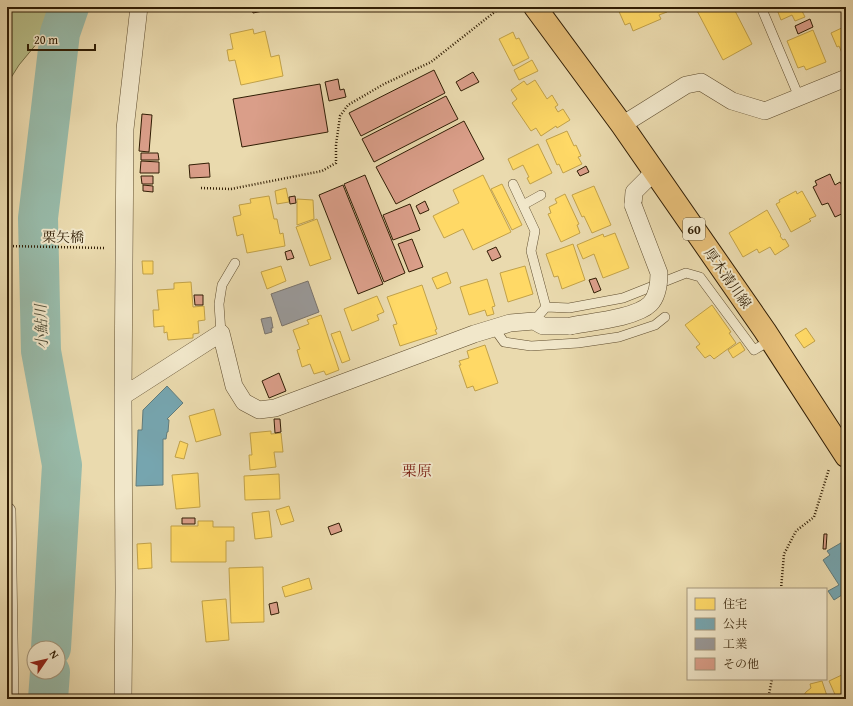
<svg xmlns="http://www.w3.org/2000/svg" width="853" height="706" font-family="'Gentium Book Plus','Noto Serif JP',serif">
<style>
.green{fill:#b8bf89;stroke:#746e46}
.homes{fill:#ffd966;stroke:#c1a149}
.public{fill:#76a5af;stroke:#617c7c}
.industry{fill:#999;stroke:#7a746c}
.lines{fill:none;stroke-linecap:round;stroke-linejoin:round}
.river{stroke:#98bbaa;stroke-width:40}
.building{fill:#da9e89;stroke:#301d04}
.lane-casing{stroke:#5e4c2e;stroke-width:10}
.street-casing{stroke:#5e4c2e;stroke-width:18}
.primary-casing{stroke:#301d04;stroke-width:24}
.path{stroke:#301d04;stroke-width:2.5;stroke-dasharray:1 2;stroke-linecap:butt}
.lane{stroke:#f1e7ca;stroke-width:9}
.street{stroke:#f1e7ca;stroke-width:17}
.primary{stroke:#e5bd77;stroke-width:22}
.street-bridge-casing{stroke:#5e4c2e;stroke-width:18;stroke-linecap:butt}
.street-bridge{stroke:#f1e7ca;stroke-width:17}
.labels{text-anchor:middle;dominant-baseline:central;stroke-width:4;stroke-linejoin:round;paint-order:stroke}
.shield{fill:#f1e7ca;stroke:#6a5a3f;stroke-width:1}
.shield-label{font-size:13px;font-weight:bold;fill:#301d04}
.street-label{font-size:14px;fill:#301d04;stroke:#f1e7ca}
.water-label{font-size:15px;font-style:italic;fill:#4f4c36;stroke:#f1e7ca}
.neighbourhood-label{font-size:15px;fill:#7a1f14;stroke:#f1e7ca}
</style>
<rect width="100%" height="100%" fill="#eadaae"/>
<filter id="stains"><feTurbulence type="fractalNoise" baseFrequency=".005" numOctaves="4"/><feColorMatrix values="0 0 0 0 .2 0 0 0 0 .09 0 0 0 0 .02 0 0 0 .5 -.17"/></filter>
<radialGradient id="worn" r=".72"><stop offset=".6" stop-color="#630" stop-opacity="0"/><stop offset="1" stop-color="#630" stop-opacity=".3"/></radialGradient>
<!-- green -->
<path class="green" d="M7 7H67L19 65 7 84Z"/>
<!-- homes -->
<path class="homes" d="M617 7H665L667 12 659 15 661 19 633 31 630 23 625 25Z
M695 7H733L752 44 723 60Z
M776 7H800L805 17 795 21 792 15 781 20Z
M846 26V62L839 46 837 47 831 33Z
M253 29 254 34 265 31 271 57 279 55 283 76 241 85 235 60 229 61 227 50 233 49 230 34Z
M813 30 826 62 806 70 804 66 798 68 787 41Z
M513 32 516 39 519 38 529 58 513 66 499 39Z
M532 60 538 71 519 80 514 70Z
M535 80 547 99 552 95 558 105 555 107 558 112 563 109 570 120 557 128 556 126 541 136 536 128 531 131 512 103 517 99 511 90 524 81 527 85Z
M567 131 574 146 576 145 581 156 578 157 582 164 563 173 559 164 557 165 546 140Z
M538 144 552 173 530 184 527 178 529 177 523 165 513 170 508 159Z
M483 175 511 232 473 250 463 229 444 238 433 216 459 203 453 190Z
M502 184 522 225 512 230 491 189Z
M594 186 611 225 592 233 584 216 582 217 572 195Z
M286 188 289 202 277 204 275 191Z
M796 191 797 194 802 191 816 216 809 219 811 221 791 232 776 204 780 202 779 200Z
M565 194 579 224 577 225 580 233 561 242 548 214 551 213 549 207 557 203 555 199Z
M269 196 274 219H277L280 234 283 233 285 246 247 253 243 234 237 236 233 217 241 215 239 205 251 203 250 199Z
M297 199 313 200 314 219 297 225Z
M767 210 781 235 780 236 783 240 785 239 789 246 775 255 770 247 759 253 757 249 743 257 729 233Z
M317 219 331 259 310 266 296 227Z
M615 233 629 268 603 278 594 254 583 259 577 245 603 234 604 237Z
M573 244 585 280 562 289 558 276 554 277 546 254Z
M142 261H153V274H143Z
M281 266 286 281 267 289 261 272Z
M525 266 533 294 508 302 500 273Z
M447 272 451 283 437 289 432 278Z
M487 279 495 306 492 307 494 314 487 316 485 310 469 315 460 287Z
M191 282 193 307 204 306 205 320 198 321 199 333 193 334V338L168 340 167 332 164 333V326L154 327 153 310H159L157 290 174 289V283Z
M422 285 437 329 435 330 437 334 400 346 393 325 397 324 387 297Z
M377 296 384 312 377 315 379 320 352 331 344 309Z
M712 305 731 332 729 333 736 343 714 359 710 355 705 358 696 347 700 344 685 325Z
M321 315 339 370 326 375 324 371 314 374 310 364 302 367 297 350 300 349 293 330 309 324 307 320Z
M806 328 815 341 804 348 795 335Z
M340 331 350 360 342 363 331 334Z
M740 342 745 350 733 358 728 350Z
M485 345 498 383 475 391 473 386 467 388 459 365H461L459 361 469 358 467 351Z
M214 409 221 435 196 442 189 416Z
M271 431V434L281 433 283 452H274L276 467 250 470 249 455H252L250 433Z
M180 441 188 444 184 459 175 457Z
M198 473 200 507 176 509 172 475Z
M279 474 280 499 245 500 244 476Z
M289 506 294 521 281 525 276 510Z
M269 511 272 537 255 539 252 513Z
M198 521H213V527H234V541H226V562H171V526H198Z
M151 543 152 568 138 569 137 544Z
M263 567 264 622 231 623 229 568Z
M309 578 312 589 285 597 282 587Z
M226 599 229 640 206 642 202 601Z
M846 673V699H837L829 681Z
M822 681 828 699H801L806 692 811 688 810 684Z"/>
<!-- public -->
<path class="public" d="M167 386 183 403 167 419 169 420 168 432H167L166 439H163V485L136 486 138 430H142L143 410Z
M846 540V590L844 591 845 593 834 600 828 591 839 585 823 560 830 555 827 551Z"/>
<!-- industry -->
<path class="industry" d="M308 281 319 312 282 326 271 294Z
M271 317 273 328H271L272 332 265 334 261 319Z"/>
<g class="lines">
<!-- river -->
<path class="river" d="M51 648 62 465 41 351 38 218 60 33 69 7
M48 699 50 672"/>
</g>
<!-- building -->
<path class="building" d="M251 7H282L253 13Z
M810 19 813 27 798 34 795 26Z
M434 70 445 93 361 136 349 113Z
M473 72 479 82 461 91 456 82Z
M338 79 340 90 344 89 346 97 329 101 325 82Z
M320 84 328 132 242 147 233 99Z
M446 96 458 119 374 162 362 139Z
M142 114 152 115 149 152 139 151Z
M464 121 484 159 396 204 376 167Z
M141 153H158L159 160H141Z
M141 161 159 162V173H140Z
M209 163 210 177 190 178 189 165Z
M586 166 589 172 580 176 577 171Z
M830 174 835 185 840 182 845 191 846 190V212L835 217 828 203 822 205 813 187 817 185 815 181Z
M365 175 405 273 384 282 344 184Z
M141 176H153V184H142Z
M143 185 153 186V192L143 191Z
M343 185 383 284 358 294 319 195Z
M295 196 296 203 290 204 289 197Z
M425 201 429 210 420 214 416 206Z
M410 204 420 230 393 240 383 215Z
M412 239 423 267 409 272 398 244Z
M496 247 501 257 492 261 487 251Z
M291 250 294 258 287 260 285 252Z
M596 278 601 290 594 293 589 280Z
M194 295H203V305H195Z
M279 373 286 391 269 398 262 381Z
M274 419H280L281 432 275 433Z
M182 518H195V524H182Z
M339 523 342 531 331 535 328 527Z
M824 534H827L826 549H823Z
M277 602 279 613 271 615 269 604Z"/>
<g class="lines">
<!-- lane casing -->
<g class="lane-casing">
<path id="lane" d="M761 7 799 97
M513 184 535 231 531 251 546 307 534 321
M523 205 541 195
M546 307 569 308 623 298 686 273 700 277 754 350 771 340
M494 328 504 342 531 346 578 343 619 337 655 325 665 317
M221 333 219 304 222 285 235 263"/>
</g>
<!-- street casing -->
<g class="street-casing">
<path id="street" d="M622 125 686 85 701 82 732 101 765 111 846 78
M633 205 634 192 654 172
M123 396 221 333 234 386 244 402 259 410 275 408 474 334 510 323 534 321 543 326H570
M7 511 10 699
M123 699 124 590 123 396 125 129 139 7"/>
</g>
<!-- primary casing -->
<g class="primary-casing">
<path id="primary" d="M535 7 622 125 765 331 846 456"/>
</g>
<!-- path -->
<path class="path" d="M201 188 231 189 322 171 336 163V145L340 116 348 105 384 84 431 62 501 7
M7 246 104 248
M781 589 784 554 796 531 814 517 829 469
M768 699 772 679"/>
<!-- lane -->
<use href="#lane" class="lane"/>
<!-- street -->
<use href="#street" class="street"/>
<!-- primary -->
<use href="#primary" class="primary"/>
<!-- street-bridge casing -->
<g class="street-bridge-casing">
<path id="street-bridge" d="M570 326C590 322 636 318 650 304 658 296 659 284 659 273L633 205"/>
</g>
<!-- street-bridge -->
<use href="#street-bridge" class="street-bridge"/>
</g>
<g class="labels">
<!-- shield labels -->
<rect class="shield" x="683" y="218" width="22" height="22" rx="3"/>
<g class="shield-label">
<text x="694" y="229">60</text>
</g>
<!-- street labels -->
<g class="street-label">
<text transform="translate(63 237) rotate(1)">栗矢橋</text>
<text transform="translate(728 278) rotate(55)">厚木清川線</text>
</g>
<!-- water labels -->
<g class="water-label">
<text transform="translate(41 327) rotate(-92)">小鮎川</text>
</g>
<!-- neighbourhood labels -->
<g class="neighbourhood-label">
<text x="417" y="470">栗原</text>
</g>
</g>
<!-- margin -->
<rect width="853" height="706" fill="none" stroke="#eadaae" stroke-width="24"/>
<rect x="8" y="8" width="837" height="690" fill="none" stroke="#301d04" stroke-width="2"/>
<rect x="12" y="12" width="829" height="682" fill="none" stroke="#301d04"/>
<!-- legend -->
<rect x="687" y="588" width="140" height="92" fill="#f1e7ca" stroke="#a4967b"/>
<rect x="695" y="598" width="20" height="12" fill="#ffd966" stroke="#a4967b"/>
<text x="723" y="608" font-size="12" fill="#301d04">住宅</text>
<rect x="695" y="618" width="20" height="12" fill="#76a5af" stroke="#a4967b"/>
<text x="723" y="628" font-size="12" fill="#301d04">公共</text>
<rect x="695" y="638" width="20" height="12" fill="#999999" stroke="#a4967b"/>
<text x="723" y="648" font-size="12" fill="#301d04">工業</text>
<rect x="695" y="658" width="20" height="12" fill="#da9e89" stroke="#a4967b"/>
<text x="723" y="668" font-size="12" fill="#301d04">その他</text>
<!-- north arrow -->
<g transform="translate(46 660) rotate(56)"><circle r="19" fill="#f1e7ca" stroke="#a4967b"/>
<path d="M0-3L7 15L0 10L-7 15Z" fill="#8f2418"/>
<text y="-6" font-size="11" font-weight="bold" text-anchor="middle" fill="#301d04">N</text>
</g>
<!-- scale -->
<path d="M28 44v6h67v-6" fill="none" stroke="#301d04" stroke-width="2"/>
<text x="34" y="44" font-size="12" fill="#301d04" stroke="#f1e7ca" stroke-width="3" paint-order="stroke">20 m</text>
<rect width="100%" height="100%" filter="url(#stains)"/>
<rect width="100%" height="100%" fill="url(#worn)"/>
</svg>
